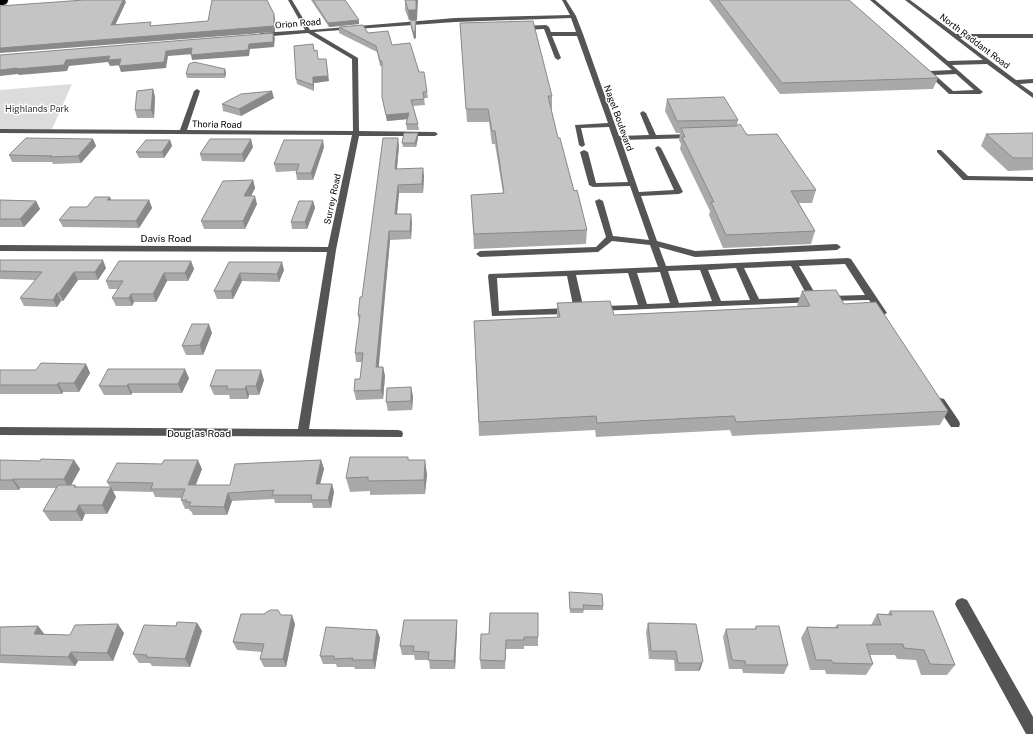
<svg xmlns="http://www.w3.org/2000/svg" width="1033" height="734" font-family="'Public Sans',sans-serif">
<style>
.green{fill:#dcdcdc}
.lines{fill:none;stroke-linecap:round;stroke-linejoin:round}
.major-casing{stroke:#dbdbdb;stroke-width:12}
.minor{fill:#555;fill-rule:evenodd}
.major{stroke:#000;stroke-width:10}
.wall{fill:#a9a9a9}
.shaded-wall{fill:#898989}
.building{fill:#c4c4c4;stroke:#898989}
.labels{text-anchor:middle;dominant-baseline:central;stroke-width:3;stroke-linejoin:round;paint-order:stroke}
.far-street-label{font-size:9px;fill:#000;stroke:#fff}
.far-park-label{font-size:9px;fill:#333;stroke:#fff}
.street-label{font-size:10px;fill:#000;stroke:#fff}
</style>
<rect width="100%" height="100%" fill="#fff"/>
<!-- green -->
<path class="green" d="M72 84 52 129H0V90Z"/>
<g class="lines">
<!-- major casing -->
<g class="major-casing">
<path id="major" d="M0 0H3"/>
</g>
<!-- minor -->
<path class="minor" d="M288 0H292L310 30 455 18 570 15 562 0H566L576 16 583 34 619 136 649 135 640 113 643 111 646 113 656 135 693 134 696 136 693 138 621 140 639 192 674 190 655 148 658 146 661 148 683 192 679 194 641 196 657 241 695 251 837 244 841 247 837 250 695 257 659 247 666 266 848 258 851 259 887 313 882 316 879 315 869 300 825 301 823 299 825 297 828 296 865 295 845 264 799 266 819 300 817 302 597 311 595 309 600 306 638 305 628 273 576 275 584 310 579 313 574 310 567 276 497 278 499 311 570 308 575 311 570 314 492 316 488 276 489 274 658 267 650 245 612 241 598 252 480 257 476 254 480 251 596 247 606 237 595 201 599 199 603 201 613 236 649 240 630 186 593 187 589 185 580 152 584 150 588 152 596 183 628 182 609 127 581 128 585 145 582 147 579 145 575 125 608 123 577 36H552L561 58 558 60 555 58 544 29 521 30 518 28 521 26 546 25 549 27 551 32H576L571 18 455 22 314 32 358 58 359 131 435 132 438 134 435 136H359L336 250 309 429 398 430 402 431 403 434 402 437 0 435V427L298 429 327 252 0 251V245L328 247 352 135 0 133V129L180 130 194 91 197 89 200 91 187 130 353 131 352 59 308 33 261 37 258 35 261 33 305 30ZM791 266 808 297 759 299 744 268ZM736 268 750 300 721 301 708 270ZM700 270 712 301 679 303 668 271ZM660 272 670 303 647 304 637 273Z
M870 0H875L948 61 983 60 905 0H910L956 34H1033V38H960L1016 80 1033 79V83L1020 84 1033 93V98L987 64 952 65 983 92 980 94H949L927 73 930 71 952 70ZM956 74 974 90 953 91 935 75Z
M937 150H941L968 176 1033 177V181L963 180 937 152Z
M940 398 944 399 959 421 960 424 959 427H951L936 405 935 402 936 399Z
M962 598 967 600 1033 717V734H1026L957 608 955 604 957 600Z"/>
<!-- major -->
<use href="#major" class="major"/>
</g>
<!-- wall -->
<path class="wall" d="M311 0H345L359 20V24L329 27Z
M405 0 417 20H409L405 10Z
M709 0H849L938 78 933 89 780 94Z
M410 21 416 27V38L414 39 411 28Z
M460 23 552 96V109H551L558 138 574 191 587 230 586 244 474 249 471 195 503 193 495 144H492L489 122H467Z
M339 27 368 33 392 45 419 72 427 92 428 98H424L425 105 413 106 418 124 419 130H407L406 124 407 119 387 121 382 97V66H380L377 52 339 33Z
M314 51 329 81 314 83V91L297 84 296 79Z
M226 73 225 78H187L186 74Z
M153 89 155 97 154 118H137L135 110Z
M274 98 241 116 223 111 222 104Z
M667 99 738 120 737 126 816 190 812 203H799L815 231 811 244 723 248 709 215 710 211 680 149 681 144 679 140 680 133H676L665 111Z
M418 133V138L416 147H403L402 143Z
M1033 133V170L1008 171 981 146 986 134Z
M93 139 96 146 81 163 53 164 52 162H12L9 155Z
M170 140 172 146 164 158H139L136 152Z
M399 146 397 169 424 176 423 193H399L397 214 412 222 411 239 390 240 378 367H383L385 376 383 399 356 400 354 391 360 379 362 362H356L355 353 359 321 358 315Z
M253 147 244 162 202 161 200 154Z
M324 147 313 180H297L296 173V171L276 172 274 164Z
M253 180 255 188 251 196 257 204 245 229H204L201 221Z
M0 200 36 201 40 209 24 227H0Z
M112 200H149L152 208 139 228 63 227 59 220 87 207Z
M313 201 315 208 307 229H292L291 222Z
M0 260 106 268 98 280H78L63 301H61L57 307 24 306 20 298 36 280 0 279Z
M191 261 194 269 188 281H167L156 302H134L132 306H116L112 298 118 289H109L106 281Z
M229 262 284 270 279 282 242 281 233 299H217L214 291Z
M802 291 844 304 948 411 940 425 732 436 730 430 596 437 595 430 479 436 474 321 557 317V303L614 315 798 306 797 305Z
M212 333 203 355H186L182 346Z
M86 364 90 373 79 392H63L62 394H0V370H36Z
M189 378 182 393H132L131 395H104L99 386Z
M264 380 259 395H249L248 399H230L229 395H214L210 386Z
M413 396 412 410 388 411 386 402Z
M0 460 40 461 74 460 80 469 71 485H75L77 487H110L107 482 202 469 196 485H230L321 460 324 469 320 484H332L334 492 331 508H313L312 503H275L274 499 232 501 227 515H193L191 511H190L189 509H185L181 500 182 498 155 497 153 492 113 491 116 497 107 514H85L82 521H50L43 511 56 488H20L19 490H0Z
M409 460 427 474 425 494 370 495V491L350 492 346 478Z
M569 592 603 606V610H584L583 613H570Z
M890 611 955 665 947 675H921L916 660 897 659 895 655H870L873 664 866 675 826 674 825 670H810L801 638 807 627H835L837 625H871L877 614H888Z
M281 615 295 624 286 667H264L260 659 262 652 237 650 233 642Z
M457 620V629L455 669H430L429 660H415L414 655H402L400 646Z
M197 623 202 631 190 667 152 666 150 663H139L133 654 176 626Z
M648 623 703 661 700 670 698 671H675L674 660 649 659 646 632Z
M38 626 45 635H70L124 633 113 661H78L75 666 0 663V627Z
M756 626 788 665 784 674 743 673 742 669H729L723 637 726 629H755Z
M377 630 380 638 375 669H355L354 667H337L336 664H323L320 656Z
M481 634 538 637V646H524V649H506L505 669H481L480 660Z"/>
<!-- shaded-wall -->
<path class="shaded-wall" d="M123 0H125L126 2 113 30 111 25Z
M416 0H418L417 20H409L408 10Z
M274 14 275 19V32L0 53V48Z
M359 20V24L329 27 328 23Z
M416 20V38L414 39 413 32Z
M273 33 275 38 274 47 250 49 249 56 192 60 191 55 249 44Z
M192 48 194 54 168 56 166 68 121 72 119 66 166 51Z
M110 56 121 59 123 65 110 66 108 62 69 66 67 71 19 75 18 74 0 76V70L66 60Z
M326 59 329 81 314 83V91L313 85V77Z
M225 69 226 73 225 78 224 74Z
M153 89 155 97 154 118 151 110Z
M272 91 274 98 241 116 239 109Z
M409 113V119L387 121 386 115Z
M418 133V138L416 147 415 143Z
M398 138 399 146 396 177 395 169Z
M93 139 96 146 81 163 78 156Z
M251 139 253 147 244 162 242 154Z
M170 140 172 146 164 158 162 152Z
M323 140 324 147 313 180 311 173Z
M423 168 424 176 423 193 422 184Z
M253 180 255 188 247 204 244 196Z
M398 185 399 193 396 223 395 214Z
M255 196 257 204 245 229 243 221Z
M110 197 113 204 107 200Z
M149 200 152 208 139 228 136 221Z
M36 201 40 209 24 227 20 219Z
M313 201 315 208 307 229 305 222Z
M411 214 412 222 411 239 410 231Z
M389 231 390 240 378 376 376 367Z
M103 260 106 268 98 280 95 272Z
M191 261 194 269 188 281 185 273Z
M282 262 284 270 279 282 277 274Z
M74 272 78 280 63 301 59 293Z
M164 273 167 281 156 302 153 294Z
M240 273 242 281 233 299 231 291Z
M57 293 61 301 57 307 53 300Z
M131 294 134 302 132 306 129 298Z
M209 324 212 333 203 355 200 345Z
M86 364 90 373 79 392 74 383Z
M383 367 385 376 383 399 381 390Z
M185 369 189 378 182 393 178 384Z
M261 370 264 380 259 395 256 386Z
M58 383 63 392 62 394 57 385Z
M128 384 132 393 131 395 127 386Z
M246 386 249 395 248 399 245 389Z
M411 387 413 396 412 410 411 401Z
M74 460 80 469 69 489 64 479Z
M198 460 202 469 192 493 188 485Z
M321 460 324 469 318 492 316 484Z
M425 460 427 474 425 494 424 480Z
M13 479 20 488 19 490 12 480Z
M332 484 334 492 331 508 328 500Z
M111 487 116 497 107 514 102 505Z
M228 493 232 501 227 515 224 507Z
M79 505 85 514 82 521 76 511Z
M292 615 295 624 286 667 283 659Z
M457 620V629L455 669 454 661Z
M197 623 202 631 190 667 185 659Z
M118 624 124 633 113 661 107 653Z
M38 626 45 635 34 634Z
M377 630 380 638 375 669 373 660Z
M71 652 78 661 75 666 68 657Z
M703 661 700 670 698 671 701 663Z"/>
<!-- building -->
<path class="building" d="M84 0H123L111 25 151 22 150 26 208 21 212 0H267L274 14V26L0 48V6Z
M313 0H345L359 20 328 23Z
M405 0H416V10H408Z
M718 0H849L938 78 782 83Z
M416 20 415 31 413 32 410 21Z
M533 21 552 96H548L558 138H560L574 191 577 190 587 230 474 234 471 195 504 193 495 131H492L488 109H466L460 23Z
M363 25 368 33 388 31 392 45 410 43 419 72H424L427 92H423L424 99 411 100 418 124H406L409 113 386 115 382 97V61H380L376 46 339 27Z
M273 33V42L249 44 248 50 191 55 192 48 166 51 164 62 119 66 121 59 108 60 110 56 66 60 64 65 16 69 17 68 0 70V55Z
M313 44 314 51 317 50 318 59H326L328 76 313 77V85L296 79 294 46Z
M194 62 225 69 224 74H186L189 64Z
M153 89 151 110H135L137 91Z
M272 91 239 109 222 104 241 94Z
M724 97 738 120 677 121 667 99Z
M740 124 747 135 777 134 816 190 791 191 815 231 726 235 711 202H714L682 137H685L681 128 736 126Z
M404 133H418L415 143H402Z
M1033 133V158H1013L986 134Z
M26 138 93 139 78 156 50 157 52 156 9 155Z
M383 138H398L395 169 423 168 422 184 398 185 395 214H411L410 231H389L376 367H383L381 390 354 391 355 379H360L363 353H355L360 315H358L360 297H362Z
M210 139H251L242 154H200Z
M146 140H170L162 152H136Z
M284 140H323L311 173H296L299 164H274Z
M253 180 244 196H255L243 221H201L223 181Z
M95 197H110L107 200H149L136 221 59 220 70 207H87Z
M0 200 36 201 20 219H0Z
M299 201H313L305 222H291Z
M0 260H103L95 272H74L59 293H57L53 300 20 298 42 272 0 271Z
M119 261H191L185 273H164L153 294H131L129 298H112L123 281H106Z
M229 262H282L277 274 240 273 231 291H214Z
M836 290 844 304 876 302 948 411 736 422 734 416 597 423 596 416 479 422 474 321 560 317 557 303 610 301 614 315 810 306 802 291Z
M192 324H209L200 345 182 346Z
M41 363 86 364 74 383H58L57 385H0V370H36Z
M108 369H185L178 384H128L127 386H99Z
M216 370H261L256 386H246L245 389H226L228 386H210Z
M411 387V401L386 402 387 388Z
M350 457H408V460H425L424 480 368 481V477L346 478Z
M41 459 74 460 64 479H13L12 480H0V460L40 461Z
M164 460H198L188 485H230L235 464 321 460 316 484H332L328 500H311L312 495H272L274 490 228 493 224 507 189 506 191 502H186L187 500H181L185 489H151L153 483 107 482 117 463 162 464Z
M58 485H75L74 487H111L102 505H79L76 511H43Z
M569 592 602 594 603 606 583 605 584 609H570Z
M270 610H278L281 615H292L283 659H260L264 644 233 642 241 614H264Z
M890 611H933L955 665 930 664 924 650 904 648 903 644H866L873 664 833 663 831 660H816L807 627 838 628 837 625H881L877 614 892 615Z
M490 613H538V637H524V640H506L505 661 480 660 481 634H489Z
M404 620H457L454 661 428 660 429 652 413 651 414 646H400Z
M177 622 197 623 185 659 146 657 147 655 133 654 144 625 176 626Z
M648 623 696 624 703 661 701 663H678L676 651H651Z
M118 624 107 653 71 652 68 657 0 655V627L38 626 34 634 70 635 75 625Z
M756 626H779L788 665H746L745 661 732 660 726 629H756Z
M326 627 377 630 373 660H352L353 658 334 659V656H320Z"/>
<g class="labels">
<!-- far-street labels -->
<g class="far-street-label">
<text transform="translate(298 23) rotate(-5)">Orion Road</text>
<text transform="translate(975 41) rotate(37)">North Raddant Road</text>
<text transform="translate(619 118) rotate(70)">Nagel Boulevard</text>
<text transform="translate(217 124) rotate(1)">Thoria Road</text>
<text transform="translate(332 199) rotate(-78)">Surrey Road</text>
</g>
<!-- far-park labels -->
<g class="far-park-label">
<text x="37" y="108">Highlands Park</text>
</g>
<!-- street labels -->
<g class="street-label">
<text x="166" y="238">Davis Road</text>
<text x="199" y="433">Douglas Road</text>
</g>
</g>
</svg>
